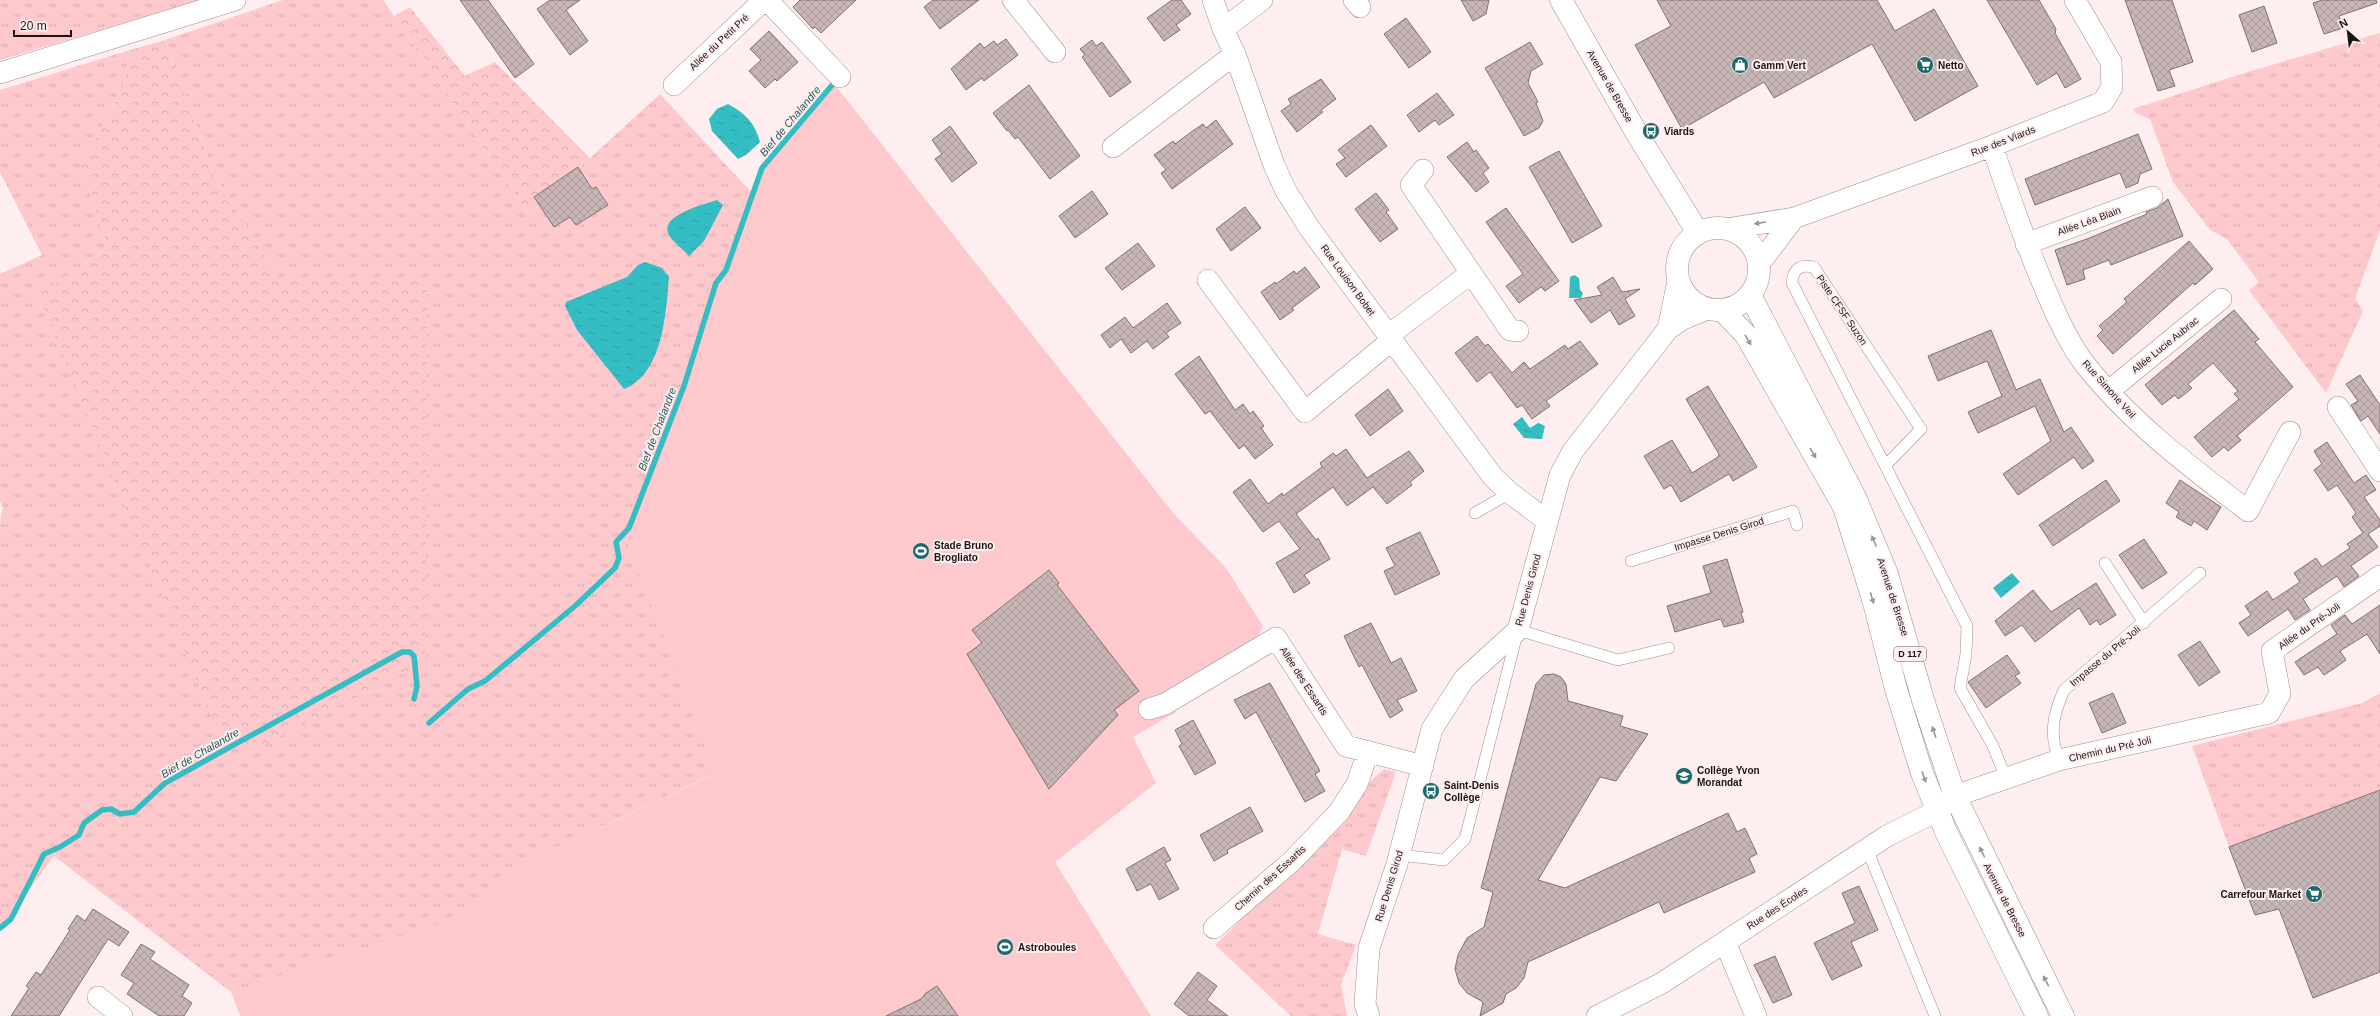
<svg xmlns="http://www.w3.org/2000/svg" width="2380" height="1016" font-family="Helvetica,sans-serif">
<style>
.grass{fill:url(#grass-tufts)}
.forest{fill:url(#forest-crowns)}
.pitch{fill:#fdc9cd}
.water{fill:url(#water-ripples)}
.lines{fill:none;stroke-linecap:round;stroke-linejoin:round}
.stream{stroke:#34bec3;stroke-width:5.5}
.building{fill:url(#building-cross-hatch);stroke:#827172}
.lane-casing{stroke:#a08e8f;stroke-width:12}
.street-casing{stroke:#a08e8f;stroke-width:22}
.primary-casing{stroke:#a08e8f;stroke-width:23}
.lane{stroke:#fff;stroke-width:11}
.street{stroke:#fff;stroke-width:21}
.primary{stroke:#fff;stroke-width:22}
.oneway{fill:#999696}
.labels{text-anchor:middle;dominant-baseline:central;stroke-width:4;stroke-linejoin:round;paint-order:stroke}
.shield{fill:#feeeef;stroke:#605657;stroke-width:1}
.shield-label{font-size:9px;font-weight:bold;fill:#1c1516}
.street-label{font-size:10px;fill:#1c1516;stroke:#feeeef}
.poi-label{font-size:10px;font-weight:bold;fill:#1c1516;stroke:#feeeef;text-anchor:start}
.water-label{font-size:11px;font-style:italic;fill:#245b5d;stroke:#feeeef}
</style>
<defs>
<pattern id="grass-tufts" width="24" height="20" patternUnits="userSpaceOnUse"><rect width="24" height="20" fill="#fdc9cd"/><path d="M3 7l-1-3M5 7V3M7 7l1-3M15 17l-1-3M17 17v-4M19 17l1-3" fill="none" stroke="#d8acaf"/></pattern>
<pattern id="forest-crowns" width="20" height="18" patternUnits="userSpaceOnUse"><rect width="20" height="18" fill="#fdc9cd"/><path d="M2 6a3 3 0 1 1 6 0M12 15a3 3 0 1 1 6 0" fill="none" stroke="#d8acaf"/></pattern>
<pattern id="water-ripples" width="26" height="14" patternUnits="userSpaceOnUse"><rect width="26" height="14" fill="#34bec3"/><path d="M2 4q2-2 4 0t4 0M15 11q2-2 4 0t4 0" fill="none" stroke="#2da2a7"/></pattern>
<pattern id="building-cross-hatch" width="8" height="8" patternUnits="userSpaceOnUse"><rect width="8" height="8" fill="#c8b6b7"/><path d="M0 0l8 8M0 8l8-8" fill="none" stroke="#ab9c9d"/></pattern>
</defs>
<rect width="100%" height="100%" fill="#feeeef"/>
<!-- grass -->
<path class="grass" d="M0 0H201L0 60Z
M283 0H383L529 214 660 94 754 195 625 535 716 773 545 853 448 921 231 992 54 856 0 929V522L3 507 0 501V274L42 255 0 172V90L130 50 123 88 81 165 108 248 38 295 427 277H279L214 175 165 40Z
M2380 33V230L2355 299 2363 311 2326 393 2249 290 2259 282 2227 239 2210 230 2173 182 2150 119 2136 113 2133 109 2241 74Z
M2380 693V790L2229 847 2192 746 2362 703Z
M1384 769 1396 772 1366 856 1342 849 1318 934 1356 945 1341 985 1347 1016H1291L1215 945 1319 843 1363 788Z"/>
<!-- forest -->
<path class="forest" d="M410 7 465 76 495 62 590 158 529 214 394 16Z
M165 40 214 175 279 277H427L425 662 230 762 38 295 108 248 81 165 123 88 130 50Z"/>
<!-- pitch -->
<path class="pitch" d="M835 85 1174 514 1226 568 1263 626 1255 643 1165 696 1176 712 1133 737 1156 783 1055 862 1151 1016H240L231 992 448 921 545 853 715 774 625 535 754 195 759 170Z"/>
<!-- water -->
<path class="water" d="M728 104C745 113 755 123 760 142L746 155 738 159 712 131 709 119 717 109Z
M717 200 723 205 704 241 689 256C683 249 671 241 668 233 661 215 705 204 717 200Z
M645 262 662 268 669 277C666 313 663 374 624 389L577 330 565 306 566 302 627 277 638 265Z
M1574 275 1579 278 1580 290 1583 293 1581 298H1569L1570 277Z
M1522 417 1530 428 1538 423 1545 426 1542 439 1524 438 1513 424Z
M2012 573 2020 582 2001 598 1993 588Z"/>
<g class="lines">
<!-- stream -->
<path class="stream" d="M429 723 468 689 485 681 575 606 615 568 619 558 616 542 629 528 684 386 716 283 726 270 762 168 833 84
M0 928 11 919 44 854 60 847 79 835 84 823 102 810 111 809 120 814 134 812 165 783 402 652H410L414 656 417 686 414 699"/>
</g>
<!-- building -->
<path class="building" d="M460 0H488L534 64 515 78Z
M550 0H580L566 10 588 41 570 55 537 9Z
M800 0H856L821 33 815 27 813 29 793 7Z
M933 0H979L940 29 924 7Z
M1172 0H1181L1191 14 1176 25 1180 30 1164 41 1147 18Z
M1461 0H1489L1486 14 1473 21Z
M1657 0H1877L1895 31 1934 9 1978 86 1915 121 1872 44 1774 98 1764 82 1682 129 1635 45 1671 26Z
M1987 0H2039L2056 29 2055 33 2081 79 2065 88 2057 73 2037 85Z
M2125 0H2172L2193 62 2169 70 2175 86 2158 91Z
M2322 0H2376L2377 3 2339 16 2343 28 2324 34 2313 3Z
M2264 6 2277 43 2252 52 2239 15Z
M1406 18 1431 52 1409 68 1384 34Z
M769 31 798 62 777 81 775 79 765 88 749 71 761 60 750 49Z
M1006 39 1018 55 984 81 982 78 966 90 951 69 980 43 984 48 994 41 997 45Z
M1092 40 1096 46 1102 42 1131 82 1110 97 1082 57 1085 55 1080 49Z
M1530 42 1543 64 1531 71 1528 83 1538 102 1536 103 1543 121 1539 128 1524 136 1485 68Z
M1321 79 1336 99 1321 110 1323 112 1297 132 1281 111 1291 104 1288 99Z
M1029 85 1080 156 1050 179 1018 137 1015 139 1008 130 1007 131 993 113Z
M1437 93 1454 115 1439 125 1435 120 1419 132 1407 115Z
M1216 120 1233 144 1172 189 1161 173 1166 170 1154 155 1173 141 1175 144 1194 130 1203 124 1206 128Z
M1371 125 1387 146 1346 177 1336 164 1345 158 1338 150Z
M950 126 977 163 952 182 935 159 942 154 932 140Z
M2138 134 2152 169 2140 174 2138 183 2126 188 2120 173 2035 205 2025 179Z
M1467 142 1474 152 1476 150 1489 168 1483 173 1489 182 1476 192 1447 157Z
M1559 151 1602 226 1572 243 1529 167Z
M578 167 592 189 596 187 608 205 576 225 570 217 554 227 534 197Z
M1092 191 1108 214 1075 238 1059 216Z
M1376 193 1389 210 1386 212 1398 229 1380 242 1355 209Z
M2168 199 2183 236 2111 265 2109 260 2083 270 2085 279 2067 285 2055 250 2087 239 2147 214 2146 212 2157 208Z
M1245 207 1261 228 1231 251 1216 229Z
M1506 208 1559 281 1545 291 1541 287 1519 303 1506 286 1523 274 1486 222Z
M2189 241 2213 269 2195 285 2193 283 2113 354 2097 336 2103 330 2099 326 2127 302 2124 299Z
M1138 243 1155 266 1122 290 1105 268Z
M1305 267 1320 287 1292 308 1294 310 1280 320 1261 292 1275 282 1276 284 1294 271 1296 274Z
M1613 277 1622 292 1640 289 1625 299 1635 316 1619 325 1610 310 1591 323 1574 300 1602 295 1597 287Z
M1167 303 1181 323 1166 333 1169 337 1153 349 1147 341 1131 353 1121 339 1110 348 1101 335 1125 317 1133 328Z
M2234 310 2259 339 2255 342 2293 387 2237 436 2241 440 2228 451 2224 447 2212 457 2194 437 2239 399 2234 394 2238 391 2213 363 2188 384 2192 388 2185 394 2178 399 2175 395 2162 405 2145 385Z
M1991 330 2016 390 2040 379 2064 432 2071 427 2094 461 2082 469 2074 457 2018 495 2003 474 2051 441 2035 406 1978 433 1968 412 2002 396 1987 361 1938 381 1928 356Z
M1477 336 1485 346 1488 344 1512 373 1524 362 1530 369 1565 345 1568 349 1580 341 1598 364 1546 401 1550 406 1532 419 1522 405 1517 408 1490 372 1477 382 1455 353Z
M1199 356 1235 410 1243 404 1250 414 1253 411 1264 426 1261 428 1273 445 1255 459 1244 445 1239 449 1210 411 1205 414 1175 374Z
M2360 375 2380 405V434L2368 416 2361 421 2351 405 2358 401 2346 384Z
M1708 386 1757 467 1733 481 1729 474 1681 502 1671 485 1664 489 1644 456 1672 440 1692 473 1718 457 1719 454 1686 399Z
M1388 389 1403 411 1370 436 1355 415Z
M2327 442 2354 483 2366 475 2376 490 2364 497 2380 520V526L2368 534 2378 547 2351 566 2359 576 2344 587 2337 576 2303 599 2310 610 2295 620 2288 609 2248 636 2239 623 2251 615 2245 606 2267 591 2273 600 2300 582 2294 573 2316 558 2322 567 2350 548 2347 544 2363 533 2352 517 2356 513 2337 485 2328 491 2314 470 2322 464 2314 451Z
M1346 449 1367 478 1409 451 1424 471 1410 482 1412 485 1387 504 1373 487 1347 506 1333 487 1296 514 1316 540 1318 538 1330 559 1304 575 1310 583 1294 593 1276 563 1300 549 1279 521 1263 532 1233 492 1250 479 1268 504 1282 493 1283 496 1322 467 1320 463 1333 453 1336 456Z
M2106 480 2120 501 2053 546 2039 525Z
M2180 480 2221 507 2207 530 2194 521 2191 526 2176 517 2179 512 2166 503Z
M1420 532 1440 574 1395 595 1384 571 1395 566 1386 548Z
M2144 539 2167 573 2142 589 2119 555Z
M1727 559 1743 612 1741 613 1744 622 1724 627 1721 619 1675 632 1667 606 1711 593 1703 566Z
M1049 570 1059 583 1057 585 1139 691 1114 710 1118 715 1049 789 967 654 982 643 972 630Z
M2096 583 2116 615 2100 625 2097 620 2090 625 2079 608 2035 642 2022 625 2005 636 1995 621 2033 590 2051 612Z
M2380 605V654L2367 634 2340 651 2346 660 2335 668 2324 675 2318 667 2304 675 2295 662 2337 634 2331 625 2345 615 2352 624Z
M1371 623 1391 663 1401 658 1417 691 1397 700 1403 710 1390 718 1362 665 1359 667 1344 636Z
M2200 641 2220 672 2199 686 2178 655Z
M2007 655 2020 673 2015 676 2021 683 1986 708 1968 682Z
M1554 674 1561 677 1566 684 1568 701 1623 716 1620 726 1648 734 1616 781 1600 777 1538 880 1565 888 1728 813 1737 832 1745 828 1757 854 1749 858 1755 872 1664 913 1659 902 1528 962 1524 978 1516 988 1506 994 1503 1003 1480 1016 1483 1002 1467 993 1459 983 1455 969 1458 955 1467 938 1484 927 1493 892 1481 888 1536 684 1544 675Z
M1270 683 1320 771 1315 774 1325 791 1305 802 1256 712 1245 719 1234 700Z
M2113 693 2126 723 2102 733 2089 703Z
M1193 720 1216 763 1195 775 1179 746 1182 744 1175 730Z
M2380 790V972L2313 998 2279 909 2255 915 2229 847Z
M1250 807 1263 831 1227 850 1228 853 1214 861 1200 835Z
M1164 847 1171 860 1165 863 1179 889 1159 900 1151 884 1137 891 1126 869Z
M1859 886 1878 930 1851 942 1862 966 1832 980 1814 943 1855 923 1842 893Z
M93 909 129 932 119 946 108 939 59 1016H11L29 988 26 986 36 972 41 975 70 930 68 929 77 915 85 921Z
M141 944 155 952 150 959 189 985 182 996 192 1003 184 1016H159L127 994 134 983 121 975Z
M1775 956 1792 995 1773 1003 1754 965Z
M1198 972 1217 986 1207 1000 1228 1016H1189L1174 1004Z
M937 986 958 1016H886L921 999 926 993Z"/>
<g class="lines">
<!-- lane casing -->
<g class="lane-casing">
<path id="lane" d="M1886 465 1921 429 1814 267C1800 264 1793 269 1792 283L1967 626 1966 654 1960 688 1993 746 2006 778
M1475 513 1510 493
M1631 561 1793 511 1797 525
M2105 563 2144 623
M2059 760C2049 734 2053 715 2064 690L2200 573
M1867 849 1935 1016
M1399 855 1444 860 1465 839 1518 630 1618 660 1669 648"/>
</g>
<!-- street casing -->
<g class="street-casing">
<path id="street" d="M767 0 840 77
M1013 0 1055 52
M1213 0 1223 29 1235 54 1274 165 1286 191 1310 229 1493 477 1510 493 1546 520
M1354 0 1360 7
M1223 29 1262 0
M0 73 235 0
M674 85 764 0
M1992 146C2009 195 2025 243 2046 291 2056 315 2068 342 2084 363 2129 421 2189 466 2248 511L2290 432
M1113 147 1235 54
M1423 170 1411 185 1510 330 1518 331
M1726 229 1794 218 1992 146 2103 102 2112 87 2111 62 2075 0
M2026 244 2152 197
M1759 264 1794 218
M1208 280 1305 412 1392 340
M1668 329 1678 281
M1389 335 1471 273
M2109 391 2221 299
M2338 407 2380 471
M1149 709 1165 704 1276 638 1346 746 1423 766
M1214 928 1291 862 1339 812 1357 784 1368 752
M1725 942 1756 1016
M98 997 122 1016
M1369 1016 1365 1004 1369 948 1397 864 1432 729 1464 679 1518 630 1560 475 1573 451 1668 329 1683 319 1707 309
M1597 1016 1662 983 1887 836 1937 811 1955 796 2059 760 2269 713 2280 694 2272 651 2380 576"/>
</g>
<!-- primary casing -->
<g class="primary-casing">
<path id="primary" d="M1561 0 1636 132 1698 233
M1677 269a41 41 0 1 1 82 0a41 41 0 1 1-82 0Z
M1750 295 1855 497 1887 574 1923 700 1955 796 2063 1016
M1723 311 1746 335 1844 507 1873 599 1896 689 1922 773 1947 834 2037 1016"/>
</g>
<!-- lane -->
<use href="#lane" class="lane"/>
<!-- street -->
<use href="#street" class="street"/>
<!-- primary -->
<use href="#primary" class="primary"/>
</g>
<!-- one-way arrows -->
<defs><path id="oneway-solid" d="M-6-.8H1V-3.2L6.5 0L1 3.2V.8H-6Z"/></defs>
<g class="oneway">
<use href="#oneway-solid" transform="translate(1760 223) rotate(171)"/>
<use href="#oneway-solid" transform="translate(1748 340) rotate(59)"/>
<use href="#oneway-solid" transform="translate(1813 453) rotate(60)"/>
<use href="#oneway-solid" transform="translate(1874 541) rotate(-113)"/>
<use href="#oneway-solid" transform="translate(1872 598) rotate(74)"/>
<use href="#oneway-solid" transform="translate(1934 732) rotate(-108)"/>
<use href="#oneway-solid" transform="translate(1924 777) rotate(70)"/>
<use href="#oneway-solid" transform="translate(1982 852) rotate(-117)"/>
<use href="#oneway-solid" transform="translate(2046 981) rotate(-117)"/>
</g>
<!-- icons -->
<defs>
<g id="shop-disc" transform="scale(0.9)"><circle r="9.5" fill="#1c696c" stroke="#feeeef"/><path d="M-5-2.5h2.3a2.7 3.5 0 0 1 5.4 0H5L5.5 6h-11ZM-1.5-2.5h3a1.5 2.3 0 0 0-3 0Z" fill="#fff"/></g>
<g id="supermarket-disc" transform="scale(0.9)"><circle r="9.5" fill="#1c696c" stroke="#feeeef"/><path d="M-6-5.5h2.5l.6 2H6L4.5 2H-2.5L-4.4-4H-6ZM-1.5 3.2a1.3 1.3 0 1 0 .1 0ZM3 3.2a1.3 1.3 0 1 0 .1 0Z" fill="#fff"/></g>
<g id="bus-disc" transform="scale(0.9)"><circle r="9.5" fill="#1c696c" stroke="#feeeef"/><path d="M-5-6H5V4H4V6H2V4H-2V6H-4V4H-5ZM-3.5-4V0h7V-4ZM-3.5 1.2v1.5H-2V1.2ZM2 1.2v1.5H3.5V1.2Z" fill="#fff"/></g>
<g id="stadium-disc" transform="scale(0.9)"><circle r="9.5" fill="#1c696c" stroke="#feeeef"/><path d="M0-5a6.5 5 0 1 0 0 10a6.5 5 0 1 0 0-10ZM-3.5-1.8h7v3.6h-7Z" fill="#fff"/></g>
<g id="school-disc" transform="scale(0.9)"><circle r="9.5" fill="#1c696c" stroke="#feeeef"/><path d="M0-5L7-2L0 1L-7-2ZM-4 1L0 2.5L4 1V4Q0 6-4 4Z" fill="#fff"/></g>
</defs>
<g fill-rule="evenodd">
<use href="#shop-disc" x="1740" y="65"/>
<use href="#supermarket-disc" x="1925" y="65"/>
<use href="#bus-disc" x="1651" y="131"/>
<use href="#stadium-disc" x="921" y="551"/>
<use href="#school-disc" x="1684" y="776"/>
<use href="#bus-disc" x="1431" y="791"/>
<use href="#supermarket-disc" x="2314" y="894"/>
<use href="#stadium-disc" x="1005" y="947"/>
</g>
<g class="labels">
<!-- shield labels -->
<rect class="shield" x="1894" y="647" width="32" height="14" rx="3"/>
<g class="shield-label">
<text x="1910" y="654">D 117</text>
</g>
<!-- street labels -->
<g class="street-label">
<text transform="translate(719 42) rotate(-43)">Allée du Petit Pré</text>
<text transform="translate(1610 86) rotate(60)">Avenue de Bresse</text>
<text transform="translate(2003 141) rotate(-21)">Rue des Viards</text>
<text transform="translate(2089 221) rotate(-20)">Allée Léa Blain</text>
<text transform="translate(1348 280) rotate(54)">Rue Louison Bobet</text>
<text transform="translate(1842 310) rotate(56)">Piste CFSF Suzon</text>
<text transform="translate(2165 345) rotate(-39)">Allée Lucie Aubrac</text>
<text transform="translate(2109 389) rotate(48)">Rue Simone Veil</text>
<text transform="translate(1719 534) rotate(-17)">Impasse Denis Girod</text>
<text transform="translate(1528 590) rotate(-75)">Rue Denis Girod</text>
<text transform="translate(1893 597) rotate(72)">Avenue de Bresse</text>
<text transform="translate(2309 626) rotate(-35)">Allée du Pré-Joli</text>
<text transform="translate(2105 656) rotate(-40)">Impasse du Pré-Joli</text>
<text transform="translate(1304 681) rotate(57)">Allée des Essartis</text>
<text transform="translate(2110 749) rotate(-13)">Chemin du Pré Joli</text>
<text transform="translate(1270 878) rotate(-42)">Chemin des Essartis</text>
<text transform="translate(1389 886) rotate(-73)">Rue Denis Girod</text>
<text transform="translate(2005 900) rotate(63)">Avenue de Bresse</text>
<text transform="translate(1777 908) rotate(-33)">Rue des Écoles</text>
</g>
<!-- poi labels -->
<g class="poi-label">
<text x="1753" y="65">Gamm Vert</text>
<text x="1938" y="65">Netto</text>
<text x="1664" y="131">Viards</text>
<text x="934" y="545">Stade Bruno<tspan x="934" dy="12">Brogliato</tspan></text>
<text x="1697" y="770">Collège Yvon<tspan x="1697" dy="12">Morandat</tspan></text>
<text x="1444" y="785">Saint-Denis<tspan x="1444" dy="12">Collège</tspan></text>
<text x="2301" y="894" text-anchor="end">Carrefour Market</text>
<text x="1018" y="947">Astroboules</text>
</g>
<!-- water labels -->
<g class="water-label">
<text transform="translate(790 121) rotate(-50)">Bief de Chalandre</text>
<text transform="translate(657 429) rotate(-69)">Bief de Chalandre</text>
<text transform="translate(200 753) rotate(-30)">Bief de Chalandre</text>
</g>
</g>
<!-- north arrow -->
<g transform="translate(2348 32) rotate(332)" stroke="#feeeef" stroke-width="3" paint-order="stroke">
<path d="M0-3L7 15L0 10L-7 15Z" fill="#1c1516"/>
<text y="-6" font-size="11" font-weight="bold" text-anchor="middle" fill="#1c1516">N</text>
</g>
<!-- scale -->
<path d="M14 30v6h57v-6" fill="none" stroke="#1c1516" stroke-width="2"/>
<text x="20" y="30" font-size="12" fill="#1c1516" stroke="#feeeef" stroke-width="3" paint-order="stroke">20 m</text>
</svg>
